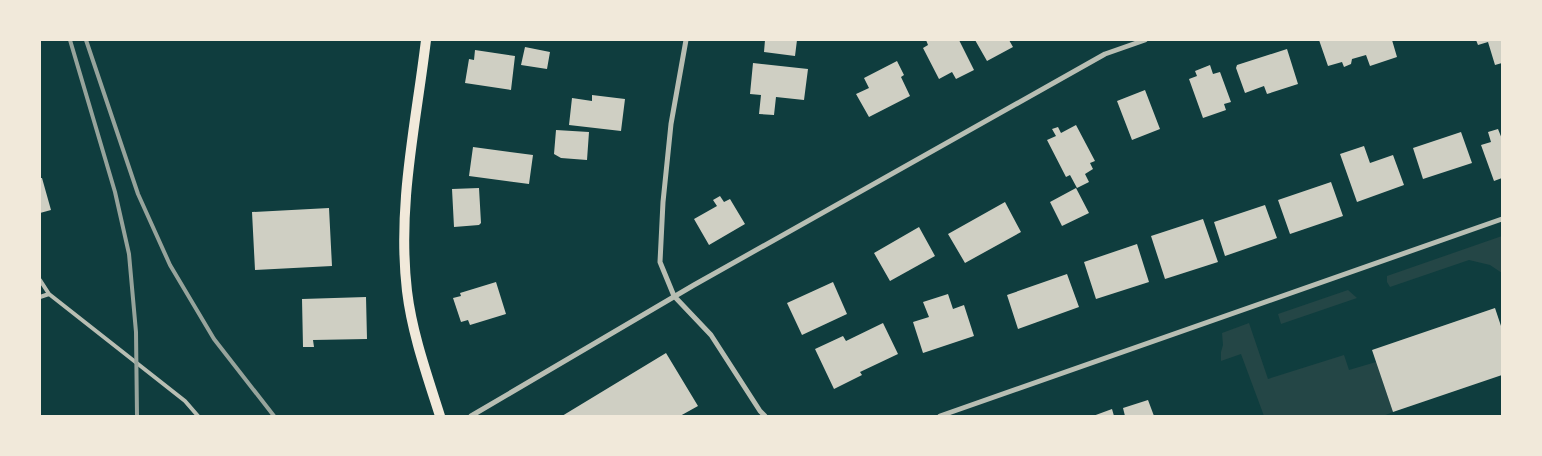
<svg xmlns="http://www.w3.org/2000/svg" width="1542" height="456" font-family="'Golos Text',sans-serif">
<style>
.green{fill:#244646}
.building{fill:#cfcfc3}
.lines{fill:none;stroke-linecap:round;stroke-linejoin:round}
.service{stroke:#b8beb3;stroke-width:4}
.minor{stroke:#b8beb3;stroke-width:5}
.secondary{stroke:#f1e9da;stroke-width:10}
.rail{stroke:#97a49c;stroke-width:4}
</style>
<rect width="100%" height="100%" fill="#0f3d3e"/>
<!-- green -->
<path class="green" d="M1502 236V273L1490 265 1469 260 1390 287 1387 282V276Z
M1348 290 1357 298 1281 324 1278 314Z
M1249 323 1268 379 1344 355 1349 370 1376 362 1393 412 1383 416H1264L1241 354 1221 361V352L1223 345 1222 333Z"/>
<!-- building -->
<path class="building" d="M765 40H797L795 56 764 52Z
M926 40H959L974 70 956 79 952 72 939 79 923 48 928 45Z
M975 40H1009L1013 47 987 61Z
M1319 40H1392L1397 57 1370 66 1366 55 1352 59 1351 64 1344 67 1342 62 1328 66Z
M1476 40H1502V63L1495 65 1488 42 1478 45Z
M525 47 550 52 547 69 521 65Z
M1287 49 1298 84 1267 94 1264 86 1245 93 1236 68 1237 65Z
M475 50 515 56 511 90 465 83 469 59 474 60Z
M897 61 904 75 901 77 910 96 869 117 856 94 869 88 864 78Z
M753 63 808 69 804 100 776 97 774 115 759 114 761 95 750 94Z
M1210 65 1213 74 1220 72 1231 102 1224 104 1226 110 1203 118 1189 79 1197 76 1195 71Z
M1145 90 1160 129 1132 140 1117 101Z
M592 95 625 99 621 131 569 125 572 98 592 101Z
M1076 125 1095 161 1090 163 1093 169 1085 174 1089 182 1077 188 1070 175 1066 177 1047 140 1056 136 1052 129 1058 127 1061 133Z
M1498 129 1502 139V178L1494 181 1481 145 1491 142 1488 132Z
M556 130 589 132 587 160 561 158 554 154Z
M1461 132 1472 163 1423 179 1413 148Z
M1364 146 1370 163 1393 155 1404 185 1357 202 1340 154Z
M473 147 533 155 529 184 469 176Z
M40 178H42L51 210 40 213Z
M1331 182 1343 216 1290 234 1278 200Z
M479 188 481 223 479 225 454 227 452 189Z
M1076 188 1089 213 1062 226 1050 202Z
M720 196 724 202 730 199 745 224 709 245 694 219 717 206 713 200Z
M1005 202 1021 232 965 263 948 234Z
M1265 205 1277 238 1225 256 1214 222Z
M329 208 332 266 255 270 252 212Z
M1203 219 1218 262 1165 279 1151 236Z
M919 227 935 256 890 281 874 253Z
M1137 244 1149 282 1096 299 1084 262Z
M1067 274 1079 307 1018 329 1007 295Z
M496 282 506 314 470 325 468 320 461 322 453 298 461 296 460 293Z
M833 282 847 314 802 335 787 303Z
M948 294 953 309 964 305 974 336 923 353 913 322 929 317 923 302Z
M366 297 367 339 313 340 314 347H303L302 299Z
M1495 308 1502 329V375L1393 412 1372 350Z
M883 323 898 354 860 372 862 375 834 389 815 349 843 336 846 341Z
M666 353 698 406 680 416H562Z
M1148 400 1154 416H1125L1123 408Z
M1112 409 1114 416H1093Z"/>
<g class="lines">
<!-- service -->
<path class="service" d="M40 280 49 294 185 401 198 416
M40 297 49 294"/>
<!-- minor -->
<path class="minor" d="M686 40 671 124 663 202 660 262 674 296 711 335 760 411 765 416
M471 416 694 285 1105 54 1145 40
M940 416 1502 219"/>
<!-- secondary -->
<path class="secondary" d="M426 40C416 124 397 205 407 291 412 333 427 375 440 416"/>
<!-- rail -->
<path class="rail" d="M70 40 115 192 129 254 136 332 137 416
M86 40 138 194 170 265 214 339 274 416"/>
</g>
<!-- border -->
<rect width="1542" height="456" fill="none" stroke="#f1e9da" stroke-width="82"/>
</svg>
